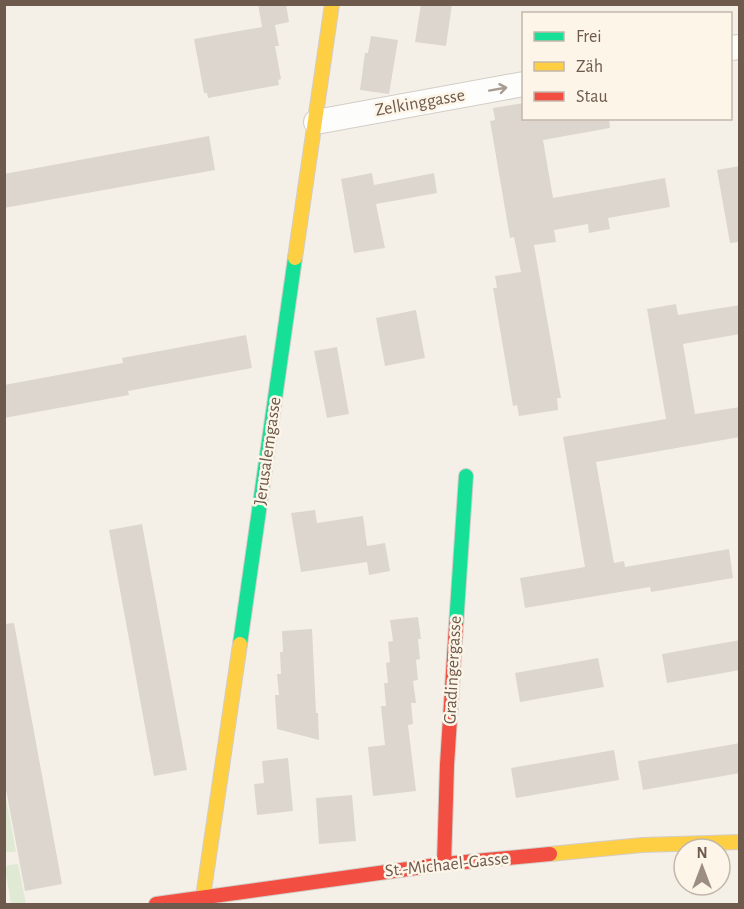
<svg xmlns="http://www.w3.org/2000/svg" width="744" height="909" font-family="'Alegreya Sans',sans-serif">
<style>
.green{fill:#e0e9d4}
.building{fill:#ddd6ce}
.lines{fill:none;stroke-linecap:round;stroke-linejoin:round}
.street-casing{stroke:#d3cdc6;stroke-width:26}
.fast-casing{stroke:#d3cdc7;stroke-width:16}
.slow-casing{stroke:#d3cdc7;stroke-width:16}
.jam-casing{stroke:#d3cdc7;stroke-width:16}
.street{stroke:#fdfdfc;stroke-width:24}
.fast{stroke:#16e098;stroke-width:14}
.slow{stroke:#ffcf43;stroke-width:14}
.jam{stroke:#f24e42;stroke-width:14}
.oneway{stroke:#a79b92}
.labels{text-anchor:middle;dominant-baseline:central;stroke-width:5;stroke-linejoin:round;paint-order:stroke}
.street-label{font-size:18px;fill:#6e5a4c;stroke:#fcf5e8}
</style>
<rect width="100%" height="100%" fill="#f4f0e8"/>
<!-- green -->
<path class="green" d="M6 798 16 852H5L4 799Z
M18 864 26 904 11 903 5 869 8 865Z"/>
<!-- building -->
<path class="building" d="M258 4H286L289 22 275 25 279 46H275L281 79 278 80 279 85 208 98 207 93H204L194 39 262 27Z
M421 4H452L446 46 415 42Z
M371 36 398 40 389 94 360 90 365 53H368Z
M524 103V118H609L610 128 543 140 553 198 665 178 670 207 608 218 610 229 589 233 588 224 554 230 556 242 534 245 561 398H557L558 410 519 416 517 405 513 406 493 288H497L495 276 521 272 514 237 510 238 490 121 495 120 493 108Z
M209 136 215 170 4 208V174Z
M740 166V242L730 243 717 170Z
M372 173 374 185 434 173 437 193 376 204 385 248 354 253 341 179Z
M676 304 678 315 740 305V334L683 344 695 414 740 407V437L596 462 614 563 624 561 625 567 729 549 733 578 651 592 650 587 525 608 520 578 585 567 563 437 666 419 647 309Z
M416 310 425 358 385 366 376 318Z
M246 335 252 368 128 391 129 395 4 418V385L123 363 122 358Z
M337 347 349 414 327 418 314 351Z
M315 510 317 523 363 516 367 546 385 543 390 571 369 575 367 562 301 572 291 513Z
M142 524 187 770 154 776 109 530Z
M418 617 421 639H418L420 659 416 660 418 680 413 681 416 703H411L413 724 408 725 416 791 373 796 368 747 385 745 381 706H386L384 683H388L386 663 390 662 388 642 393 641 390 620Z
M14 623 62 884 25 891 4 779V624Z
M312 629 316 713H318L319 740 277 729 275 695H279L277 674H281L280 652H283L282 631Z
M740 640V670L667 683 662 654Z
M598 658 604 687 520 702 515 673Z
M740 743V773L643 790 638 761Z
M614 750 619 780 516 798 511 768Z
M288 758 293 811 257 815 254 784 264 783 262 761Z
M352 795 356 841 319 844 316 798Z"/>
<g class="lines">
<!-- street casing -->
<g class="street-casing">
<path id="street" d="M730 48 740 47
M316 122 524 84"/>
</g>
<!-- fast casing -->
<g class="fast-casing">
<path id="fast" d="M456 626 466 476
M240 644 295 258"/>
</g>
<!-- slow casing -->
<g class="slow-casing">
<path id="slow" d="M295 258 332 4
M550 854 642 845 740 842
M203 897 240 644"/>
</g>
<!-- jam casing -->
<g class="jam-casing">
<path id="jam" d="M444 864 447 765 456 626
M156 904 444 864 550 854"/>
</g>
<!-- street -->
<use href="#street" class="street"/>
<!-- fast -->
<use href="#fast" class="fast"/>
<!-- slow -->
<use href="#slow" class="slow"/>
<!-- jam -->
<use href="#jam" class="jam"/>
</g>
<!-- one-way arrows -->
<defs><path id="oneway-shaft" d="M-6 0H5M1.5-3L5.5 0L1.5 3" fill="none" stroke-width="1.6" stroke-linecap="round" stroke-linejoin="round" transform="scale(1.5)"/></defs>
<use class="oneway" href="#oneway-shaft" transform="translate(498 89) rotate(-10)"/>
<g class="labels">
<!-- street labels -->
<g class="street-label">
<text transform="translate(420 103) rotate(-10)">Zelkinggasse</text>
<text transform="translate(268 451) rotate(-82)">Jerusalemgasse</text>
<text transform="translate(453 670) rotate(-87)">Gradingergasse</text>
<text transform="translate(447 865) rotate(-6)">St.-Michael-Gasse</text>
</g>
</g>
<!-- border -->
<rect width="744" height="909" fill="none" stroke="#6e5a4c" stroke-width="12"/>
<!-- legend -->
<rect x="522" y="12" width="210" height="108" fill="#fcf5e8" stroke="#c3b7aa" stroke-width="1.5"/>
<rect x="534" y="32" width="30" height="9" fill="#16e098" stroke="#c3b7aa" stroke-width="1.5"/>
<text x="576" y="42" font-size="18" fill="#6e5a4c">Frei</text>
<rect x="534" y="62" width="30" height="9" fill="#ffcf43" stroke="#c3b7aa" stroke-width="1.5"/>
<text x="576" y="72" font-size="18" fill="#6e5a4c">Zäh</text>
<rect x="534" y="92" width="30" height="9" fill="#f24e42" stroke="#c3b7aa" stroke-width="1.5"/>
<text x="576" y="102" font-size="18" fill="#6e5a4c">Stau</text>
<!-- north arrow -->
<g transform="translate(702 867)"><circle r="28" fill="#fcf5e8" stroke="#c3b7aa" stroke-width="1.5"/>
<path d="M0-4.5L10 22L0 15L-10 22Z" fill="#9d8e83"/>
<text y="-9" font-size="16" font-weight="bold" text-anchor="middle" fill="#6e5a4c">N</text>
</g>
</svg>
